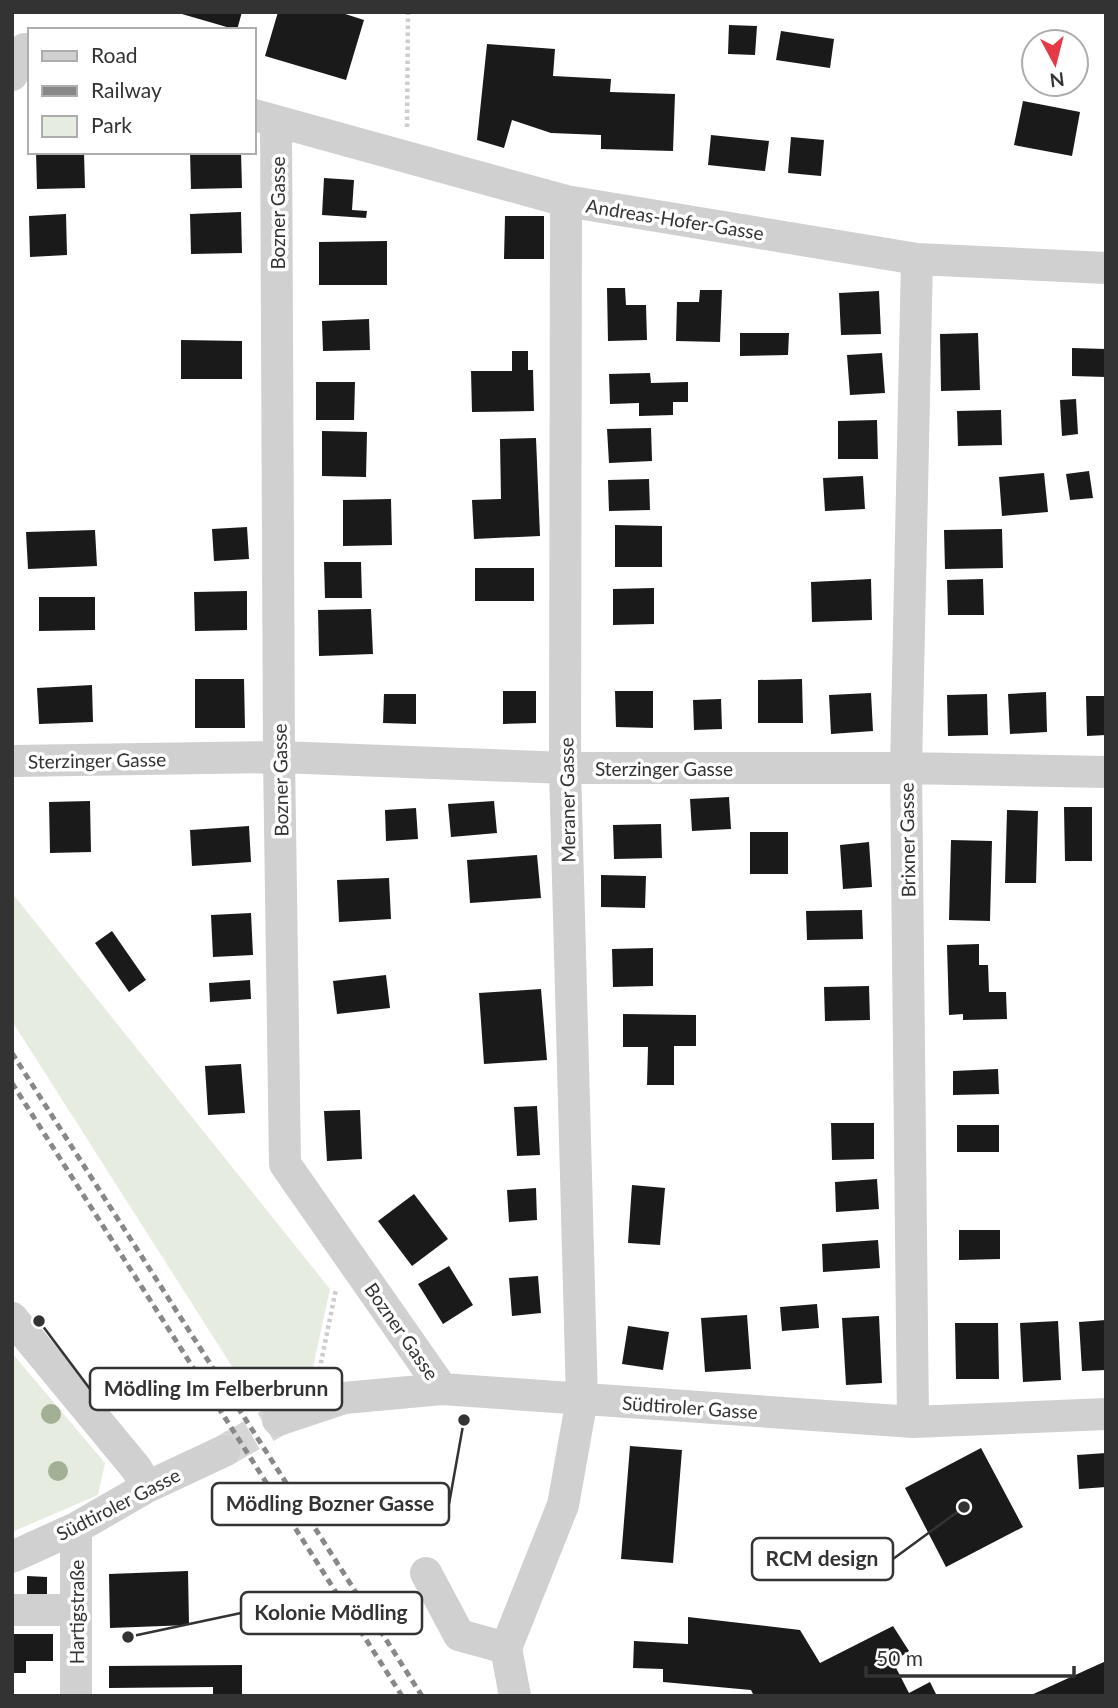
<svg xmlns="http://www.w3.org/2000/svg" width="1118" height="1708" font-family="Lato,sans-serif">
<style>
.green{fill:#e6ecdf}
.building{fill:#1a1a1a}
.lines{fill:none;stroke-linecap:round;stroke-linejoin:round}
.minor-tunnel{stroke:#d6d6d6;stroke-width:32;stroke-dasharray:32 16;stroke-linecap:butt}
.path{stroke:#cdcdcd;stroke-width:4.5;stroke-dasharray:3.5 3.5;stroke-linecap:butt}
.minor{stroke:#d0d0d0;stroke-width:32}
.rail{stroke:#888;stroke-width:5;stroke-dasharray:7 5;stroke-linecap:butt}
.tree{fill:#a2b095}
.labels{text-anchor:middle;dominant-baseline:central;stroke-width:7;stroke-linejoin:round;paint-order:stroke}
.street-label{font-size:19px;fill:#333;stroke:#fff}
.leader{fill:none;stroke:#333;stroke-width:2.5}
.callout-dot{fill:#333;stroke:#fff;stroke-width:2.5}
.callout{fill:#fff;stroke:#333;stroke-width:2.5}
.callout-label{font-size:21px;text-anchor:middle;font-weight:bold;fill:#333}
</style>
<rect width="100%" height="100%" fill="#fff"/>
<!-- green -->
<path class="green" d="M12 893 330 1289 310 1381 285 1392 284 1378 254 1401 12 1021Z
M12 1353 105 1463 98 1495 12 1532Z"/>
<!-- building -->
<path class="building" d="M175 12H242L237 30Z
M278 12H339L364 20 346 80 265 56Z
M729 25 757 26 755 55 728 54Z
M781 31 834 39 830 68 776 60Z
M487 44 555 49 553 76 611 79 610 92 675 94 673 151 601 149V135L551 133 512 120 504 148 477 140Z
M1023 101 1080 112 1072 156 1014 145Z
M711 135 769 141 765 171 708 165Z
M791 137 824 140 821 176 788 173Z
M36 152H84L85 188 37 189Z
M190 152H241L242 188 191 189Z
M324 178 354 180 352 210 367 211 366 218 322 215Z
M241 212 242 253 191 254 190 214Z
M66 214 67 255 30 257 29 216Z
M505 216H544V259H504Z
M387 241V285H319V242Z
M607 288H625L626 305H646L647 340 608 341Z
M700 290H722L720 342 676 341 677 302H699Z
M879 291 881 334 841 335 839 293Z
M369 319 370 350 323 351 322 321Z
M740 333H789L788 355 740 356Z
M978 333 980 390 941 391 940 334Z
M181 340 242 341V379H181Z
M1072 348 1106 349V377L1072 376Z
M512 351H528V370H533L534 411 472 412 471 371H512Z
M882 353 885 393 850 395 847 355Z
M650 373 651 383 688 382V402H673V415L639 416V403L610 404 609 374Z
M316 382H355L354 420H316Z
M1076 399 1078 434 1062 436 1060 400Z
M1001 410 1002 445 958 446 957 411Z
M877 420 878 459H838V421Z
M651 428 652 461 609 463 607 429Z
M322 431 367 432 366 477 322 476Z
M536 438 540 536 474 539 472 500 501 499 500 439Z
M1089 471 1093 498 1070 500 1066 474Z
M1044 473 1048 512 1002 516 999 477Z
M863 476 865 509 825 511 823 478Z
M649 479 650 510 609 511 608 480Z
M391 499 392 545 343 546V500Z
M615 525 662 526V567H615Z
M247 527 249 559 214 561 212 529Z
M1002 529 1003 568 945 569 944 530Z
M95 530 97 566 28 569 26 532Z
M324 562H361L362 598H325Z
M475 568H534V601H475Z
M871 579 872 620 812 622 811 582Z
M983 579 984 615H948L947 580Z
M654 588V624L613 625V589Z
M247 591V630L195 631 194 592Z
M39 597H95V630L39 631Z
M371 609 373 654 319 656 318 610Z
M195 679H244L245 728H195Z
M802 679 803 723H758V680Z
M92 685 93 722 39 724 37 688Z
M503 691H536V723L503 724Z
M615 691H653V728L616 727Z
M1046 692 1047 732 1010 734 1008 694Z
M871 693 873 731 831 734 829 695Z
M384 694H416V724L383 723Z
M987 694 988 735 948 736 947 695Z
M1086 696H1106V735L1087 736Z
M721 699 722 729 694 730 693 700Z
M729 797 731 829 692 831 690 799Z
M90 801 91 852 50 853 49 802Z
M494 801 497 833 451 837 448 804Z
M1064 807H1092V861H1065Z
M416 808 418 839 386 841 385 810Z
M1007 810 1038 811 1036 883H1005Z
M661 824 662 858 614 859 613 825Z
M249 826 251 862 192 866 190 830Z
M750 832H788V874H750Z
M951 840 992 841 990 921 949 920Z
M869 842 872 887 843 889 840 845Z
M537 855 541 898 470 903 467 860Z
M601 875 646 876 645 908 601 907Z
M389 878 391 919 339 922 337 880Z
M862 910 863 939 807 940 806 911Z
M251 913 253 955 213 957 211 915Z
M112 931 146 980 129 992 95 943Z
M979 944V965H988L989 992H1006L1007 1019 963 1020V1014L949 1015 947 945Z
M653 948V986L613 987 612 949Z
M386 975 390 1008 337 1014 333 981Z
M250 980 251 999 210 1002 209 983Z
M869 986 870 1020 825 1021 824 987Z
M541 989 547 1060 484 1064 479 993Z
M623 1014 696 1015V1046H674V1085H647L648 1047H623Z
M241 1064 245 1113 208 1115 205 1066Z
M998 1069 999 1094 953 1095V1071Z
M537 1106 540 1155 517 1156 514 1107Z
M360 1110 362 1159 327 1161 324 1111Z
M831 1123H874V1159L832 1160Z
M957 1125H999V1152H957Z
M877 1179 879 1209 836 1212 835 1182Z
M632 1185 665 1188 660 1245 628 1243Z
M536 1188 537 1220 509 1222 507 1190Z
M414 1194 448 1239 412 1266 378 1221Z
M959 1230H1000V1259L959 1260Z
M878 1240 880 1268 823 1272 822 1244Z
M449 1266 473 1305 443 1324 418 1284Z
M538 1276 541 1313 512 1316 509 1278Z
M817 1304 819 1328 782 1331 780 1307Z
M747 1315 751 1369 705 1372 701 1318Z
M879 1316 882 1383 846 1385 842 1318Z
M1106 1320V1370L1082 1371 1079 1322Z
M1058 1321 1061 1380 1023 1382 1020 1323Z
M955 1323H998L999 1379H956Z
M628 1326 669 1332 663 1370 622 1364Z
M630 1446 682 1450 673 1563 621 1559Z
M981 1448 1023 1527 946 1567 905 1488Z
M1106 1453V1487L1079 1489 1077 1455Z
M188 1571 189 1625 110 1628 109 1574Z
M27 1576 47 1577V1595H27Z
M688 1617 800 1630 820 1663 893 1626 909 1651 893 1662 909 1693 930 1682 937 1696H754L751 1690 663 1682V1669L633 1668 634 1641 688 1644Z
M12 1634H53V1661H26V1673H12Z
M1106 1661V1696H1029Z
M242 1665V1696H213V1687L109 1688V1666Z"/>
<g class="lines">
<!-- minor-tunnel -->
<path class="minor-tunnel" d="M224 1451 278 1420"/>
<!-- path -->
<path class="path" d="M407 127 408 12
M318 1377 336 1289"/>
<!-- minor -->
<path class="minor" d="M12 75 25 49
M254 115 566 201 917 259 1106 268
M276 121 279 757 285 1164 442 1389
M12 761 279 757 565 768H906L1106 772
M12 1318 136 1468 147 1487
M278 1420 344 1398 442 1389 913 1422 1106 1414
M913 1422 906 768 917 259
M76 1528V1696
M12 1557 76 1528 147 1487 224 1451
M426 1573 459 1635 506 1648
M12 1610H76
M515 1696 506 1648 563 1505 582 1399 565 768 566 201"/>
<!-- rail -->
<path class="rail" d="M12 1053 422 1696
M12 1083 402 1696"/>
</g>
<!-- trees -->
<g class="tree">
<circle cx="51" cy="1414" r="10"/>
<circle cx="58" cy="1471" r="10"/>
</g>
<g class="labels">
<!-- street labels -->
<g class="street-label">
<text transform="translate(277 213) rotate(-90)">Bozner Gasse</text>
<text transform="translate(675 219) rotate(9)">Andreas-Hofer-Gasse</text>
<text transform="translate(97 760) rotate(-1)">Sterzinger Gasse</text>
<text x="664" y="768">Sterzinger Gasse</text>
<text transform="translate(280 780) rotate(-91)">Bozner Gasse</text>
<text transform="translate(567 800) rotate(-91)">Meraner Gasse</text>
<text transform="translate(907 840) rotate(-91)">Brixner Gasse</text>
<text transform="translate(402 1331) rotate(55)">Bozner Gasse</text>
<text transform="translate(690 1407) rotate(4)">Südtiroler Gasse</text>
<text transform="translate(118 1504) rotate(-27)">Südtiroler Gasse</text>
<text transform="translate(76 1612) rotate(-90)">Hartigstraße</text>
</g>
</g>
<!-- callouts -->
<path class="leader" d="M39 1321L90 1389M464 1420L449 1504M964 1507L893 1559M128 1637L241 1613"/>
<g class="callout-dot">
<circle cx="39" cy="1321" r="7"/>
<circle cx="464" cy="1420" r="7"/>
<circle cx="964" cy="1507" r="7"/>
<circle cx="128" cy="1637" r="7"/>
</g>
<g class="callout">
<rect x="90" y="1368" width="252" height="42" rx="7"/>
<rect x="212" y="1483" width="237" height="42" rx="7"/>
<rect x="752" y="1538" width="141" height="42" rx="7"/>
<rect x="241" y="1592" width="181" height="42" rx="7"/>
</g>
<g class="callout-label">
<text x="216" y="1396">Mödling Im Felberbrunn</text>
<text x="330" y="1511">Mödling Bozner Gasse</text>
<text x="822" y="1566">RCM design</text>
<text x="331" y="1620">Kolonie Mödling</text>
</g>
<!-- border -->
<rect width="1118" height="1708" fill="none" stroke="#333333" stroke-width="28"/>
<!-- legend -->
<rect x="28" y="28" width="228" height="126" fill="#ffffff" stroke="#adadad" stroke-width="2"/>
<rect x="42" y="51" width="35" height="10" fill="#d0d0d0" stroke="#adadad" stroke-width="2"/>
<text x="91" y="63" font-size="21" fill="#333333">Road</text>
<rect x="42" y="86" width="35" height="10" fill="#888888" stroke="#adadad" stroke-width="2"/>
<text x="91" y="98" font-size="21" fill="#333333">Railway</text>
<rect x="42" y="116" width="35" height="21" fill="#e6ecdf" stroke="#adadad" stroke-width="2"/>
<text x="91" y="133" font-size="21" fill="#333333">Park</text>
<!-- north arrow -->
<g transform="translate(1055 63) rotate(173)"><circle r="33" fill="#ffffff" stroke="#adadad" stroke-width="2"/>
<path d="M0-5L12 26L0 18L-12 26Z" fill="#e63946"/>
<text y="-10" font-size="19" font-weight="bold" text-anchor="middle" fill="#333333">N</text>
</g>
<!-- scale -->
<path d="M866 1666v10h208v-10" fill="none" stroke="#333333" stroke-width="3.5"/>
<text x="876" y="1666" font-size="21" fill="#333333" stroke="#ffffff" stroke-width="5" paint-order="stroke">50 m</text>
</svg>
